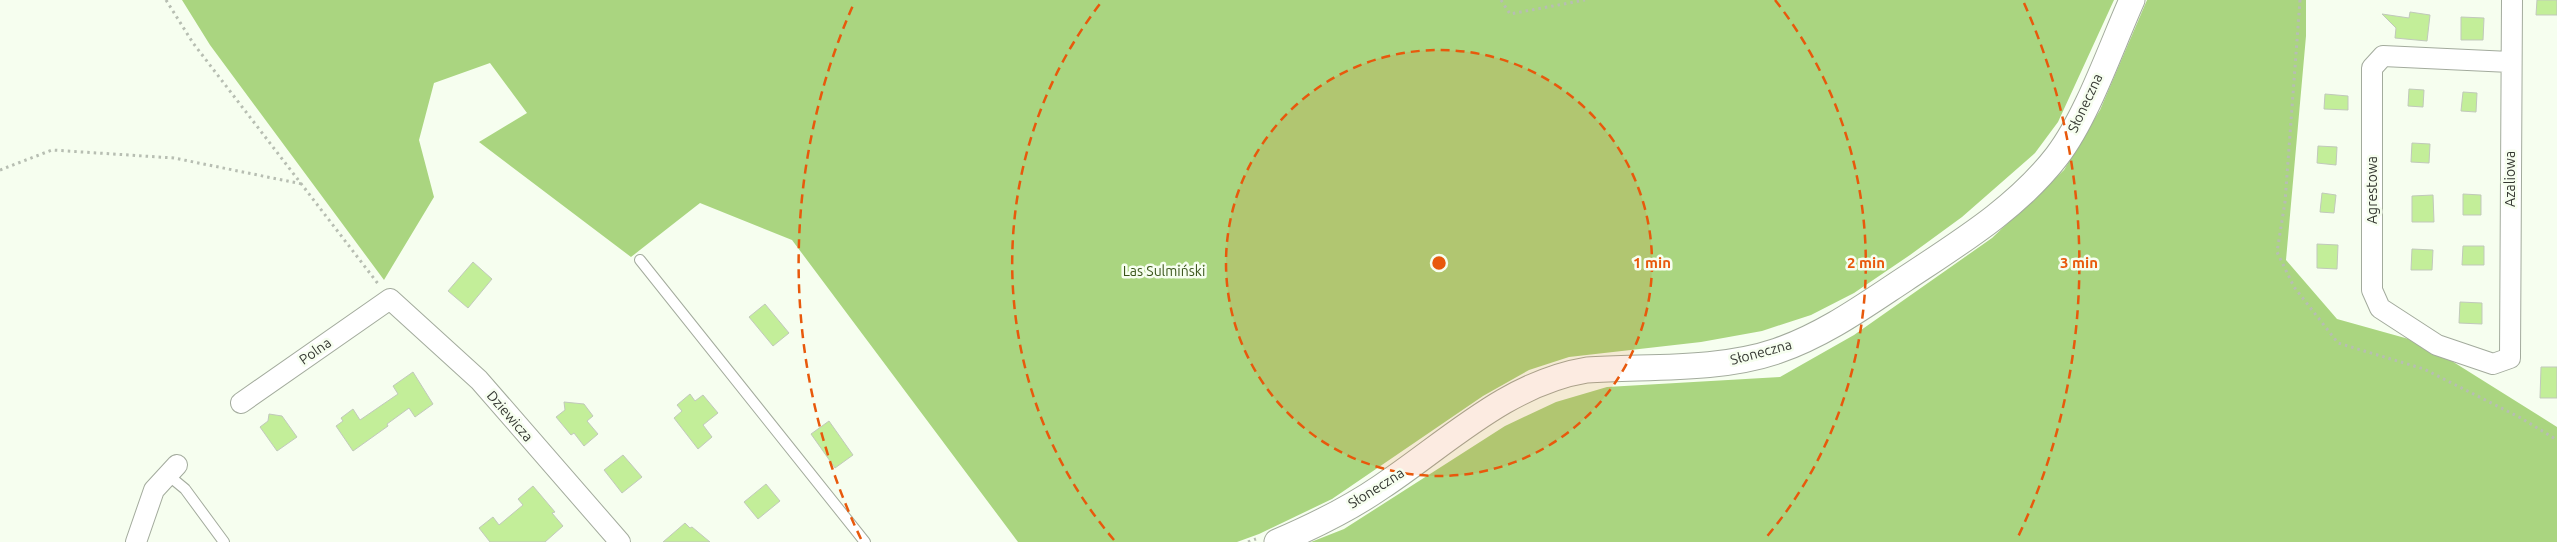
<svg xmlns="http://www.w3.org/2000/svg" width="2557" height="542" font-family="Ubuntu,sans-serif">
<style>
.forest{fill:#aad580}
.building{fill:#c3ee99;stroke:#c1c9bb}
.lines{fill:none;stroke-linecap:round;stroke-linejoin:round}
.service-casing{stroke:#a3ab9d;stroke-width:12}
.minor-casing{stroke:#a3ab9d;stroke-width:22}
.tertiary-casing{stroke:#a3ab9d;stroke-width:27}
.path{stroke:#b7beb2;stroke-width:3;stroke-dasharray:2.5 4;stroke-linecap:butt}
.service{stroke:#fff;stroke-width:10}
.minor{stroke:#fff;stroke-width:20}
.tertiary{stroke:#fff;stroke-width:25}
.ring{fill:none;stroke:#e8590c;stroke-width:2.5;stroke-dasharray:9 6}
.labels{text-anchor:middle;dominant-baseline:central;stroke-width:5;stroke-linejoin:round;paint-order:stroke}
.street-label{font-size:14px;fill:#353832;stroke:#f6feef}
.park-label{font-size:14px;fill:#3a551b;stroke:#f6feef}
.centre{fill:#e8590c;stroke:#f6feef;stroke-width:2.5}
.ring-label{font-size:15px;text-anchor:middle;font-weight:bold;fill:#e8590c;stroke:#f6feef;stroke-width:5;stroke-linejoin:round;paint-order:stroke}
</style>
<rect width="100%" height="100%" fill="#f6feef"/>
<!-- forest -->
<path class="forest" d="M182 0H2114L2058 122 2035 153 1962 217 1910 255 1854 293 1811 315 1762 331 1701 342 1569 357 1529 370 1483 396 1332 499 1259 534 1237 542H1018L792 240 700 203 631 257 479 142 527 113 490 63 434 83 419 140 434 197 384 280 210 45Z
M2147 0H2306V36L2286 260 2337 319 2423 343 2557 427V542H1311L1344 529 1505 426 1556 402 1607 387 1780 377 1854 335 1992 238 2064 170 2100 110Z"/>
<!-- building -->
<path class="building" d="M2537 0H2557V15H2536Z
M2410 12 2430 15 2427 41 2395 38 2396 28 2382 14 2409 18Z
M2461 17 2484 18 2483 40H2461Z
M2409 89 2424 90 2423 107 2408 106Z
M2463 92 2477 93 2476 112 2461 111Z
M2325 94 2348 96V110L2324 109Z
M2412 143 2430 144 2429 163 2411 162Z
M2318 146 2337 147 2336 165 2317 163Z
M2322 193 2336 195 2334 213 2320 212Z
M2463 194 2481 195V215H2463Z
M2433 195 2434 222H2412V196Z
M2317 244 2338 245 2337 269 2317 268Z
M2463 246H2484V265H2462Z
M2412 249 2433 250 2432 270H2411Z
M473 262 492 279 468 308 448 291Z
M2460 302 2482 303V324L2459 323Z
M765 304 789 333 773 346 749 317Z
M2541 367H2557V398H2540Z
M413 372 433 404 415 417 409 408 387 424 388 426 353 451 336 426 343 421 341 418 353 409 360 420 398 394 393 386Z
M690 394 695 401 703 395 718 413 703 425 712 437 698 449 674 418 682 411 677 405Z
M564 402 584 404 593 416 587 421 598 434 584 446 574 433 571 435 556 417 565 410Z
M269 414 282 416 297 437 277 451 260 427 268 421Z
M829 421 853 455 835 468 811 434Z
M623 455 642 477 622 493 604 470Z
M766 484 780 501 758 519 744 502Z
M533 486 555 512 552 513 563 526 545 542H490L479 528 493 517 499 525 523 505 518 499Z
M685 523 690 528 692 527 710 542H663Z"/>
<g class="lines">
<!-- service casing -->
<g class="service-casing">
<path id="service" d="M640 260 865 542
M168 475 185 489 224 542"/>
</g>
<!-- minor casing -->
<g class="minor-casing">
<path id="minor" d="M2510 62 2383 56 2372 68V290L2380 308 2437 345 2493 364 2510 358 2512 0
M241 403 390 299 479 380 620 542
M136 542 154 490 177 465"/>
</g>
<!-- tertiary casing -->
<g class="tertiary-casing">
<path id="tertiary" d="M1277 542C1312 527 1349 509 1381 487 1446 444 1507 383 1587 370 1649 366 1718 371 1777 351 1824 335 1864 306 1905 279 1959 243 2017 208 2057 156 2087 117 2111 47 2132 0"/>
</g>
<!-- path -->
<path class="path" d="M166 0 193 43 379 285
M1501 0 1510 14 1585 0
M2300 0 2285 202 2277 252 2294 287 2338 343 2424 369 2521 418 2557 440
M0 170 52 150 174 158 302 184
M1248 542 1256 539"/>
<!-- service -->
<use href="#service" class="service"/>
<!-- minor -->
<use href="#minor" class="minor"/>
<!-- tertiary -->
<use href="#tertiary" class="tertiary"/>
</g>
<!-- distance rings -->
<circle cx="1439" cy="263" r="213" fill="#e8590c" fill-opacity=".12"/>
<g class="ring">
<circle cx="1439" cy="263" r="213"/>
<path d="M1114 540A427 427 0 0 1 1103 0M1775 0A427 427 0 0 1 1764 540"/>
<path d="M861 539A640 640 0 0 1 854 3M2024 3A640 640 0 0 1 2017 539"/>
</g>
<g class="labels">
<!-- street labels -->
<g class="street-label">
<text transform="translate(2085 103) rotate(-65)">Słoneczna</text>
<text transform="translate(2510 179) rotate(-90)">Azaliowa</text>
<text transform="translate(2372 190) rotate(-90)">Agrestowa</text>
<text transform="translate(315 351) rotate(-35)">Polna</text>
<text transform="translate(1761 352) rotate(-15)">Słoneczna</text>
<text transform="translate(510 416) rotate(49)">Dziewicza</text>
<text transform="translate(1376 488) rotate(-32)">Słoneczna</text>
</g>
<!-- park labels -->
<g class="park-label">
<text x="1164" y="271">Las Sulmiński</text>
</g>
</g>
<circle cx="1439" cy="263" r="8" class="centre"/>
<g class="ring-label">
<text x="1652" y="268">1 min</text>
<text x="1866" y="268">2 min</text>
<text x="2079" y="268">3 min</text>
</g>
</svg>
